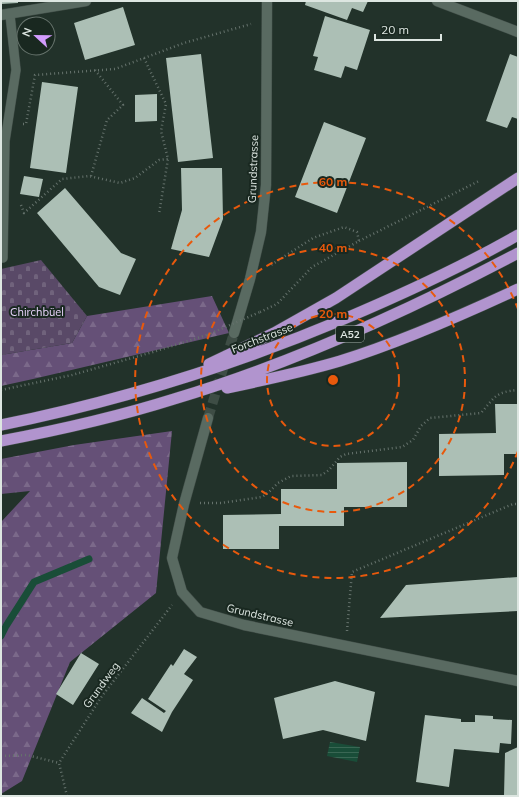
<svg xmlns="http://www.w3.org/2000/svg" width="519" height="797" font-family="Mulish,sans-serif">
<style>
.forest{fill:url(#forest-firs)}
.cemetery{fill:url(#cemetery-stones)}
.water{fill:url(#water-rules)}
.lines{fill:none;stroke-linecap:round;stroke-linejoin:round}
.stream{stroke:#194d38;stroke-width:7}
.building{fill:#acbfb5}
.minor-tunnel{stroke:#3e4d45;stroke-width:10;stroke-dasharray:10 5;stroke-linecap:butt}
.service-casing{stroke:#424f49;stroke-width:10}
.minor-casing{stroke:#424f49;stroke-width:11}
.trunk-casing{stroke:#424f49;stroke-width:12}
.path{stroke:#65726c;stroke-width:2.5;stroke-dasharray:1 3;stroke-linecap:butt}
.service{stroke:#596a61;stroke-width:9}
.minor{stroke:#596a61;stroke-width:10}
.trunk{stroke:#b194ce;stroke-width:11}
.path-bridge{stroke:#65726c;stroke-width:2.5;stroke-dasharray:1 3;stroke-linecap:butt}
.ring{fill:none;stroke:#e8590c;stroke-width:2;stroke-dasharray:7 5}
.labels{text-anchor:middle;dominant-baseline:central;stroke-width:4;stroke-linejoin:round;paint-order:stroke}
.shield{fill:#192820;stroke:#a2ada7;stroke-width:1}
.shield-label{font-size:10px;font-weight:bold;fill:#dde6e1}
.street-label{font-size:11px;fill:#dde6e1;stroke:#192820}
.park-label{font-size:11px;fill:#e9d4fc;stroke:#192820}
.centre{fill:#e8590c;stroke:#192820;stroke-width:2}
.ring-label{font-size:12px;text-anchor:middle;font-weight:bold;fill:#e8590c;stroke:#192820;stroke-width:4;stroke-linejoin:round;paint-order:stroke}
</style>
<defs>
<pattern id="forest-firs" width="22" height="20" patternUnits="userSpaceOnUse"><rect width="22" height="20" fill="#655077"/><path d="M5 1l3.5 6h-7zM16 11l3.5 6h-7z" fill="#7b698a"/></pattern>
<pattern id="cemetery-stones" width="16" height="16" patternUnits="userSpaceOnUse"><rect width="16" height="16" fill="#594967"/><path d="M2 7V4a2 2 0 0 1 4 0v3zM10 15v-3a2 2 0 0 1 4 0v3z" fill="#70637c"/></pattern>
<pattern id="water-rules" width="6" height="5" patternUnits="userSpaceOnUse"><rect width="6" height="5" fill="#194d38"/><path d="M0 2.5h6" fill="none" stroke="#3a6754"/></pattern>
</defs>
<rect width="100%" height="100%" fill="#22322a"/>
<!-- forest -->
<path class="forest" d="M212 296 229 333 33 379 1 386V355L72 343 87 316Z
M172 431 156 593 70 662 22 781 1 794V522L30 491 1 494V459L74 445Z"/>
<!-- cemetery -->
<path class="cemetery" d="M41 260 87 316 72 343 1 355V269Z"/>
<!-- water -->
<path class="water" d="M330 742 360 747 357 762 327 756Z"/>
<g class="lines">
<!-- stream -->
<path class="stream" d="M1 636 6 626 34 582 89 559"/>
</g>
<!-- building -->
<path class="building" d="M1 1H18V3L1 4Z
M306 1H368L363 12 352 8 347 20 305 5Z
M123 7 135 45 85 60 74 23Z
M325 16 370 30 357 70 345 66 341 78 314 70 318 57 313 56Z
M201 54 213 158 178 162 166 58Z
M510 54 518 57V119L512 117 507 128 486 121Z
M42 82 78 87 66 173 30 168Z
M157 94V121L135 122V95Z
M324 122 366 138 337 213 295 197Z
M181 168H222L223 219 209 257 171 249 182 210Z
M24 176 43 179 39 197 20 194Z
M65 188 121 253 136 259 120 295 99 287 37 213Z
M495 404H518V454H504V475L439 476V434L496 433Z
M407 462V507H344V526H279V549H223V515L281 514V489H337V463Z
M518 577V611L380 618 406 585Z
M184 649 197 657 184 674 193 680 172 712 162 732 131 713 142 698 164 713 166 711 148 699 171 664 173 666Z
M81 653 99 664 73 705 56 694Z
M335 681 375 692 366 741 323 730 283 739 274 698Z
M425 715 461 719V722H475V715L493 716V719L512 720 511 744 500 743 499 753 454 749 449 787 416 782Z
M518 747V796H504L505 753Z"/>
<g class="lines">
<!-- minor-tunnel -->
<path class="minor-tunnel" d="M208 418 234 333"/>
<!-- service casing -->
<g class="service-casing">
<path id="service" d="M1 258H3L5 141 16 70 10 15"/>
</g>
<!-- minor casing -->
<g class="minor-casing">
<path id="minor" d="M437 1 518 32
M1 15 86 1
M234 333 250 279 261 232 266 185 267 1
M208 418 184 504 172 558 182 592 200 612 244 625 518 681"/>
</g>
<!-- trunk casing -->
<g class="trunk-casing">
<path id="trunk" d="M209 364 274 333 336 298 518 178
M227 388C265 380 303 372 340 361 401 342 460 316 518 289
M1 425C120 401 232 366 344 319 403 294 462 267 518 235
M1 441C59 430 117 417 174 399 294 363 408 311 518 253"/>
</g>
<!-- path -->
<path class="path" d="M144 58 166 104 161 131 168 159 159 214
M23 124H26L35 75 115 69 184 43 251 24
M91 176 107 120 123 105 95 70
M21 205 24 213 62 179 89 176 120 183 135 178 159 160 168 159
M359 241 479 181
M260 312 277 304 312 267 359 241 357 232 344 227 313 238 271 265
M1 390 72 375 153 352 207 335
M200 503H221L262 497 268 493 278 483 291 476 322 475 329 470 340 457 346 454 402 447 413 440 421 426 430 418 481 413C495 397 495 392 518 390
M347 631 352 572 513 504H518
M1 756 27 755 59 763
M67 796 59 763 102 696 172 605"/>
<!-- service -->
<use href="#service" class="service"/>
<!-- minor -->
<use href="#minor" class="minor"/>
<!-- trunk -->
<use href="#trunk" class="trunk"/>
<!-- path-bridge -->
<path class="path-bridge" d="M207 335 260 312"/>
</g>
<!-- distance rings -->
<g class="ring">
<circle cx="333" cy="380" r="66"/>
<circle cx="333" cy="380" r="132"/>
<path d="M518 451A198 198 0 1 1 518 309"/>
</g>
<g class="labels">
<!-- shield labels -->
<rect class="shield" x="336" y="326" width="28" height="16" rx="3"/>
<g class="shield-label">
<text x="350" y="334">A52</text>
</g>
<!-- street labels -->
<g class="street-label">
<text transform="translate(253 169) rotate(-88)">Grundstrasse</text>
<text transform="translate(262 338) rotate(-21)">Forchstrasse</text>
<text transform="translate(260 615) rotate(13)">Grundstrasse</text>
<text transform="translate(101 685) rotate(-54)">Grundweg</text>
</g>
<!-- park labels -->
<g class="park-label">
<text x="37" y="312">Chirchbüel</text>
</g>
</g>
<circle cx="333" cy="380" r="6" class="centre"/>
<g class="ring-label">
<text x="333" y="186">60 m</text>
<text x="333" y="252">40 m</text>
<text x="333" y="318">20 m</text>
</g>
<!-- border -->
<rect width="519" height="797" fill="none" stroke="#dde6e1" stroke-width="4"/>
<!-- north arrow -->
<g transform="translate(36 36) rotate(292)"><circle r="19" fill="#192820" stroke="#67746d"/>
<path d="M0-3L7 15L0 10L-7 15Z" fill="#d29cfd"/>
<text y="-6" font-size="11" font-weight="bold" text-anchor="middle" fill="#dde6e1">N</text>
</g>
<!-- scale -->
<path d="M375 34v6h66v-6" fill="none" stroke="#dde6e1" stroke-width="2"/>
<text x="381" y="34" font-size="12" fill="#dde6e1" stroke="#192820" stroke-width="3" paint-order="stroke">20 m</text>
</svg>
